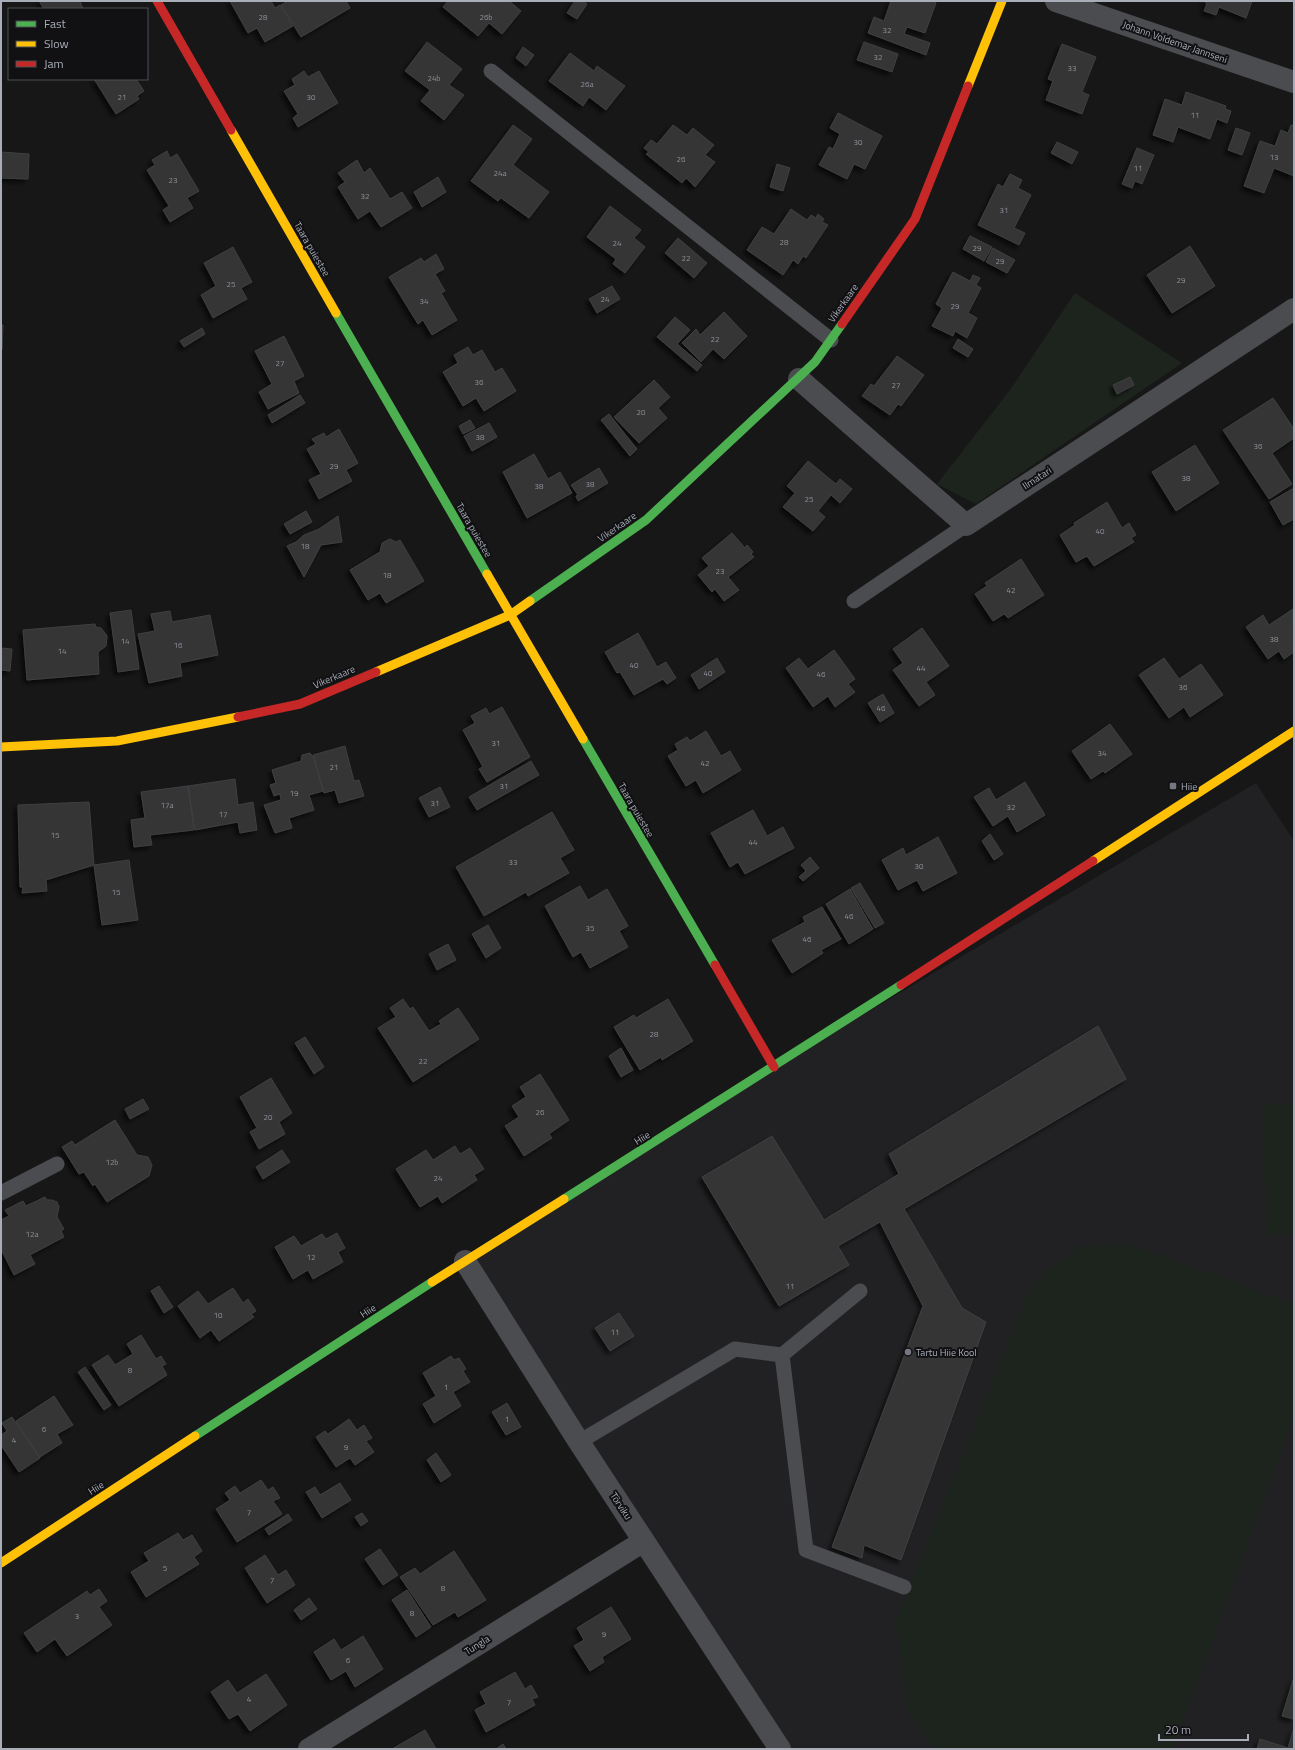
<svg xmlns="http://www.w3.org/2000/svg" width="1295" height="1750" font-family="'Titillium Web',sans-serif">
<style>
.built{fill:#212123}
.green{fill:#1d241e}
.building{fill:#353536;stroke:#3f4043;filter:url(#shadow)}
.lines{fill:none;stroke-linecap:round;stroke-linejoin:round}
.lane{stroke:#4b4c50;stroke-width:15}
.street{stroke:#4b4c50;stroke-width:22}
.fast{stroke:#4caf50;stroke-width:9}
.slow{stroke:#ffc107;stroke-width:9}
.jam{stroke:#c62828;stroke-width:9}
.poi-dot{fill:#757880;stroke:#111113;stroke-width:1.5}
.labels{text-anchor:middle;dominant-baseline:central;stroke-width:4;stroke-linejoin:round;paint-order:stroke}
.number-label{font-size:8px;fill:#8b8f98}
.street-label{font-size:10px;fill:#a8adb8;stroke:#111113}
.poi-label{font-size:10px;fill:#a8adb8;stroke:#111113;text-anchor:start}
</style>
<defs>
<filter id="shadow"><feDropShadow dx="-3.5" dy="3.5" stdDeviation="2" flood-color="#0009"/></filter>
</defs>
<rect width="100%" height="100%" fill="#171717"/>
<!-- built -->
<path class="built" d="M1256 783 1294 841V1749H780L465 1261 774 1067Z"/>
<!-- green -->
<path class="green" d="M1075 293 1182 363 976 504 937 484 1010 390Z
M1294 1104V1234L1267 1235 1262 1105Z
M1129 1244 1294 1304V1416L1173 1749H936L908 1714 896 1621 1028 1293 1048 1269 1083 1245Z"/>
<!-- building -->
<path class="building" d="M39 1H80L83 9H44Z
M230 1H271L275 8 280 5 293 26 265 42 257 28 248 33Z
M288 1H346L350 8 301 37 281 5Z
M448 1H509L521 11 502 34 489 23 478 36 443 7Z
M575 1H583L587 4 577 19 567 13Z
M891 1H931L936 3 925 33 907 27 904 34 930 43 926 55 868 33 874 17 884 21Z
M1203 1H1252L1246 18 1219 7 1216 15 1204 11 1207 3Z
M427 42 462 69 449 85 464 95 444 120 421 101 430 90 405 71Z
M864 42 898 54 892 72 857 60Z
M1062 44 1096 57 1082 92 1089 95 1082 114 1046 100 1053 81 1048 79Z
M523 47 534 55 526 66 516 58Z
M570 53 594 71 597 66 625 86 606 110 589 97 583 106 549 81Z
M304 71 308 77 319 71 338 103 298 127 293 118 298 114 284 91 295 85 292 79Z
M94 79H136L144 91 137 96 139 99 116 114Z
M1186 92 1226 106 1225 109 1231 111 1227 123 1217 119 1210 139 1178 127 1173 142 1153 135 1165 99 1182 105Z
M838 113 882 136 865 169 854 164 847 179 819 165 829 147 833 149 840 134 830 128Z
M513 125 532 139 513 165 549 192 529 218 501 198 498 201 471 181Z
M673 125 687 135 693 128 714 145 705 155 715 162 695 187 686 178 682 183 646 154 649 152 644 148 651 140 657 144Z
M1291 125H1294V176L1274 168 1264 193 1244 186 1260 141 1275 146 1281 130 1288 133Z
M1236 128 1250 133 1242 155 1228 150Z
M1057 142 1078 152 1072 164 1051 153Z
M1137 148 1154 155 1142 184 1135 181 1132 188 1122 184Z
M167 151 170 158 177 154 199 191 187 198 193 208 170 222 163 210 169 206 147 170 155 165 152 160Z
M1 152 29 154 28 179 1 178Z
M357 160 364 173 370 168 390 199 402 192 412 208 381 227 370 211 358 219 338 187 345 182 338 173Z
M777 164 790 168 783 191 770 187Z
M1010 174 1022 180 1018 188 1031 195 1014 228 1025 233 1019 245 978 225 998 184 1003 187Z
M438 177 446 192 422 207 414 192Z
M610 206 641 230 634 238 645 247 625 273 613 264 616 259 587 237Z
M791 209 807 220 811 215 816 218 818 214 824 219 822 222 828 225 806 258 803 256 798 264 793 260 783 275 747 250 762 227 774 234Z
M970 236 992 247 984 261 963 249Z
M678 238 707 263 694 278 665 253Z
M1190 246 1215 286 1172 313 1147 275Z
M233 247 252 282 241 288 247 299 213 318 201 295 216 286 204 263Z
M993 248 1015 260 1007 273 986 262Z
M436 254 444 269 435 274 445 291 441 293 457 320 432 335 423 320 418 324 389 277 421 258 424 262Z
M953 272 970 281 973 275 980 278 976 285 981 288 968 313 977 318 967 338 955 331 953 336 932 326 942 308 936 304Z
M612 286 620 299 597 313 589 299Z
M724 312 747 336 724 359 713 349 701 362 682 343 696 329 700 335Z
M675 317 690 330 677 344 702 365 697 371 657 337Z
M1 325H3L2 350H1Z
M202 328 205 334 184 347 180 341Z
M284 336 304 376 294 381 299 393 268 409 259 392 272 384 255 351Z
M958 339 973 349 968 357 953 348Z
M468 347 473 355 482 350 495 372 502 368 516 391 484 411 476 398 463 406 443 372 458 363 454 355Z
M897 356 924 375 901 406 898 404 890 415 862 396 871 384 874 386Z
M1130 377 1134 385 1117 394 1113 385Z
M654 380 670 397 658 408 667 418 639 443 614 417Z
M300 395 305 403 272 423 268 415Z
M1273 398 1294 429V438L1272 453 1292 484 1269 499 1223 430Z
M609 414 637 449 630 456 601 420Z
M470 420 475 428 463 434 459 426Z
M489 423 497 437 472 451 464 436Z
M339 429 358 463 346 470 352 481 319 499 309 480 321 474 307 449 316 444 312 439 324 433 326 437Z
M1195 445 1219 483 1176 511 1152 472Z
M534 454 548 479 560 472 572 493 527 518 503 472Z
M808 461 836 484 840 479 852 489 840 503 831 495 818 511 825 517 813 531 783 507 795 493 787 486Z
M599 468 608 483 578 501 576 496 578 495 571 485Z
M1294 488V519L1283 525 1270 502Z
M1107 502 1122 528 1129 523 1136 535 1131 538 1134 542 1094 566 1087 556 1076 562 1060 535 1075 525 1074 523Z
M306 511 312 522 290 534 284 524Z
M338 516 342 542 321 545 304 577 287 546 296 542 304 535 319 529Z
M732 533 745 548 747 545 753 552 751 554 754 557 728 577 739 590 724 601 715 589 712 592 698 575 709 566 702 558Z
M390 539 396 542 400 540 424 581 386 603 380 593 368 600 350 570 380 552 382 543Z
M1021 559 1044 595 1008 618 1004 614 993 621 975 594 987 586 985 583Z
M1293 609 1294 652 1284 659 1279 651 1268 659 1246 627 1263 615 1269 625Z
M131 610 139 669 118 672 110 613Z
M170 611 172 622 210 615 218 655 180 663 182 676 149 683 138 634 155 631 151 614Z
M95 624 96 627 101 628 107 636 106 646 98 652 99 674 27 680 23 630Z
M922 628 949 666 926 682 935 695 919 706 893 670 903 663 893 649Z
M638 633 657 667 666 662 676 678 667 684 663 679 634 695 620 672 617 673 605 652Z
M1 648 12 649 10 671 1 670Z
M834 650 855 679 848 684 855 692 835 707 828 696 813 707 786 668 799 658 808 669Z
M717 658 725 672 699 689 691 675Z
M1164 658 1179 679 1201 664 1223 695 1190 717 1184 707 1169 718 1139 675Z
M883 694 894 713 880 722 868 703Z
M502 707 530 757 487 782 479 769 483 767 463 730 475 723 471 716 486 708 489 714Z
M1110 724 1132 754 1105 773 1103 771 1091 779 1072 751Z
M706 731 721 756 730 751 741 770 703 793 696 780 686 786 668 756 678 750 675 744 687 737 690 741Z
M345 746 354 781 359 780 364 796 339 803 335 790 324 793 313 755Z
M310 753 314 758 323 791 309 795 314 810 289 818 292 828 275 833 264 805 281 800 280 794 274 796 270 785 276 783 272 770 301 761 302 755Z
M531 761 539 775 477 810 469 797Z
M235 779 238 805 253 802 257 830 240 833 238 822 195 830 188 786Z
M1025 782 1045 815 1017 832 1008 816 993 826 974 797 989 788 996 800Z
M188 786 194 830 150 835 152 845 134 847 131 820 145 818 141 792Z
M440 787 450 807 429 817 419 798Z
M89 802 94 865 46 880 47 891 22 893 23 887H20L18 805Z
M753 810 767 836 783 827 794 848 745 874 738 862 730 867 711 833Z
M552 812 574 850 560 858 569 873 528 896 526 892 484 916 456 867Z
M990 834 1003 854 994 860 982 841Z
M938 837 957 873 923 891 917 880 898 890 882 860 903 848 906 855Z
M810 857 819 868 803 881 799 877 806 871 801 865Z
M129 860 138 920 102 925 94 865Z
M860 883 884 923 875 928 851 888Z
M580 886 588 900 607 889 628 926 619 931 628 947 590 968 581 952 573 957 545 906Z
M850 889 873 929 849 944 826 904Z
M822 907 841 939 821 950 823 953 792 973 772 940 805 922 803 917Z
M488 925 501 948 486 958 472 934Z
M448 944 456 960 437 970 429 954Z
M403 999 410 1009 413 1007 429 1031 441 1024 439 1021 458 1008 479 1039 413 1082 378 1028 396 1017 390 1008Z
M668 999 693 1041 662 1060 661 1057 640 1070 614 1027 634 1015 636 1018Z
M1098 1026 1126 1079 904 1209 962 1308 986 1322 901 1560 864 1545 862 1558 832 1547 923 1306 880 1222 838 1246 849 1265 779 1306 702 1177 772 1136 824 1220 899 1174 889 1154Z
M305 1037 324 1067 314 1074 295 1043Z
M621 1048 633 1070 621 1077 609 1056Z
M540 1074 569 1120 549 1134 552 1138 524 1156 505 1126 519 1117 512 1106 526 1097 520 1087Z
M271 1078 292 1113 279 1122 285 1134 259 1149 250 1132 257 1128 240 1097Z
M143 1099 149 1109 130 1119 125 1109Z
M115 1120 137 1155 148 1157 152 1165 149 1176 107 1202 95 1184 93 1186 84 1172 79 1174 62 1147 72 1141 75 1145Z
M455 1146 460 1154 470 1148 484 1169 474 1175 477 1180 442 1203 438 1196 420 1207 396 1169 426 1150 433 1160Z
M282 1150 290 1162 263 1179 256 1167Z
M45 1197 47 1200H52L57 1202 59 1207 57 1217 64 1229 61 1231 64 1237 30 1255 35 1264 14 1275 1 1249V1220L9 1216 5 1210 23 1201 26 1206Z
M337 1233 345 1248 338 1252 343 1262 313 1279 308 1270 293 1279 275 1247 294 1236 301 1246 322 1234 326 1239Z
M159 1286 173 1307 164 1313 151 1291Z
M233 1288 243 1303 248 1299 256 1311 251 1314 254 1317 219 1341 211 1330 200 1338 178 1306 198 1291 208 1304Z
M619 1313 634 1336 610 1351 595 1328Z
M141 1335 156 1359 161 1356 166 1364 162 1366 167 1375 119 1406 92 1365 108 1355 115 1365 133 1354 127 1344Z
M451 1356 454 1360 459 1358 466 1369 463 1371 470 1382 453 1392 461 1406 434 1423 423 1404 436 1396 423 1373Z
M85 1367 111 1405 104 1410 78 1372Z
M54 1396 73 1425 57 1434 62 1443 40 1457 16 1421Z
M507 1403 521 1427 506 1435 492 1412Z
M12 1417 40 1458 19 1472 1 1445V1435L7 1431 2 1423Z
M349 1419 357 1430 364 1425 372 1438 366 1441 374 1452 355 1465 350 1458 336 1467 316 1437 325 1431 328 1434Z
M436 1453 451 1475 441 1482 427 1460Z
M261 1480 268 1490 273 1487 280 1498 273 1501 282 1514 237 1542 216 1509 230 1500 225 1493 235 1486 240 1493Z
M340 1483 351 1500 322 1518 306 1492 315 1487 320 1495Z
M362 1513 368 1521 361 1526 355 1517Z
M288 1514 292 1520 269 1535 265 1529Z
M178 1533 183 1540 192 1535 202 1551 194 1557 199 1564 146 1597 131 1572 149 1561 144 1553Z
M380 1549 398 1575 383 1585 365 1559Z
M454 1551 486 1600 458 1617 455 1612 433 1625 400 1577 415 1568 420 1574Z
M265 1555 278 1575 286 1570 295 1585 267 1603 245 1568Z
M99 1589 107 1601 99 1607 112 1625 67 1656 55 1639 37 1652 24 1633 87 1591 90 1595Z
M407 1590 431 1627 416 1637 392 1600Z
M309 1598 317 1609 301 1620 294 1610Z
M611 1607 631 1639 602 1657 604 1662 590 1671 574 1646 584 1640 577 1628Z
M363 1636 383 1669 355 1687 346 1671 331 1680 314 1652 334 1639 341 1650Z
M515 1672 525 1689 531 1685 538 1697 532 1699 535 1705 486 1732 475 1710 486 1704 480 1692Z
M266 1674 287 1705 250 1731 238 1714 229 1719 211 1692 228 1680 237 1693Z
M1294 1677V1719L1282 1716Z
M1294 1728V1749H1257L1260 1739 1288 1748Z
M425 1730 436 1749H392Z
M503 1744 506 1749H496Z"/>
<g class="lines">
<!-- lane -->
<path class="lane" d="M491 71 831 340
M854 601 966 525
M1 1193 57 1164
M782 1355 806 1550 904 1587
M579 1442 735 1349 782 1355 860 1291"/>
<!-- street -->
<path class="street" d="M1056 1 1294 82
M799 379 966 525 1294 309
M465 1261 579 1442 780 1749
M309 1749 644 1541"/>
<!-- fast -->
<path class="fast" d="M336 313 487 574
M530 601 646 520 815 362 842 324
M583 739 715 965
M564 1199 901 985
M195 1436 432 1282"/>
<!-- slow -->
<path class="slow" d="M968 86 1002 1
M231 130 336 313
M487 574 583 739
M376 672 510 615 530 601
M1 747 117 741 238 717
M1093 861 1294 731
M432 1282 564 1199
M1 1563 195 1436"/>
<!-- jam -->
<path class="jam" d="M157 1 231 130
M842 324 915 219 968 86
M238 717 300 704 376 672
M715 965 774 1067
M901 985 1093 861"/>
</g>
<!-- markers -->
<g class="poi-dot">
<rect x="1169" y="782" width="8" height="8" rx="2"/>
<circle cx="908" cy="1352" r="4"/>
</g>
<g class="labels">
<!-- number labels -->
<g class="number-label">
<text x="263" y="17">28</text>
<text x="486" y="17">26b</text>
<text x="887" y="30">32</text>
<text x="878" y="57">32</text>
<text x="1072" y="68">33</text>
<text x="434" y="78">24b</text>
<text x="587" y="84">26a</text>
<text x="122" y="97">21</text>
<text x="311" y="97">30</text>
<text x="1195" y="115">11</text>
<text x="858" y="142">30</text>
<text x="1274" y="157">13</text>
<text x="681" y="159">26</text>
<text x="1138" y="168">11</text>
<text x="500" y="173">24a</text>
<text x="173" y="180">23</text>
<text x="365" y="196">32</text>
<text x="1004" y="210">31</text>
<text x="784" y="242">28</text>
<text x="617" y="243">24</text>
<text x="977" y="248">29</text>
<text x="686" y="258">22</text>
<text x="1000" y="261">29</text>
<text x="1181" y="280">29</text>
<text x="231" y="284">25</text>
<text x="605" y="299">24</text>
<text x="424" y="301">34</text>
<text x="955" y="306">29</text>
<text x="715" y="339">22</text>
<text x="280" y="363">27</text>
<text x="479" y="382">36</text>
<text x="896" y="385">27</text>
<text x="641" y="412">20</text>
<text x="480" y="437">38</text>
<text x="1258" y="446">36</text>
<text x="334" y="466">29</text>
<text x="1186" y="478">38</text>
<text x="590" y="484">38</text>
<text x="539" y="486">38</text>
<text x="809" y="499">25</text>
<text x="1100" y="531">40</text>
<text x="305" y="546">18</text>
<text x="720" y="571">23</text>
<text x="387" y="575">18</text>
<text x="1011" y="590">42</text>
<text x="1274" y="639">38</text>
<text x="125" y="641">14</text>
<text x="178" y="645">16</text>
<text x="62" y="651">14</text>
<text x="634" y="665">40</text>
<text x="921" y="668">44</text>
<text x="708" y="673">40</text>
<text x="821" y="674">46</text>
<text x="1183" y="687">36</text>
<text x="881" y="708">46</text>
<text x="496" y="743">31</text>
<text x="1102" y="753">34</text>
<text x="705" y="763">42</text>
<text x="334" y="767">21</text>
<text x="504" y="786">31</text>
<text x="294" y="793">19</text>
<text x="435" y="803">31</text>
<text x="167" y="805">17a</text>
<text x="1011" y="807">32</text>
<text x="223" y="814">17</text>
<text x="55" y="835">15</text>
<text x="753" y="842">44</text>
<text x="513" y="862">33</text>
<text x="919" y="866">30</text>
<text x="116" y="892">15</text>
<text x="849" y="916">46</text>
<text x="590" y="928">35</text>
<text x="807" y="939">46</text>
<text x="654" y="1034">28</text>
<text x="423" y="1061">22</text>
<text x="540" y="1112">26</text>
<text x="268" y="1117">20</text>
<text x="112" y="1162">12b</text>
<text x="438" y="1178">24</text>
<text x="32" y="1234">12a</text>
<text x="311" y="1257">12</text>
<text x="790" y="1286">11</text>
<text x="218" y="1315">10</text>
<text x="615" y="1332">11</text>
<text x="130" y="1370">8</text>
<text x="446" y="1387">1</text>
<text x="507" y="1419">1</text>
<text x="44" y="1429">6</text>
<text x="14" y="1440">4</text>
<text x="346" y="1447">9</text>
<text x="249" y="1512">7</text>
<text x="165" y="1568">5</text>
<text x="272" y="1580">7</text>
<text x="443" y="1588">8</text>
<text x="412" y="1613">8</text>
<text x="77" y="1616">3</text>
<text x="604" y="1634">9</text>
<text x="348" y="1660">6</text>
<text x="249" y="1699">4</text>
<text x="509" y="1702">7</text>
</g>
<!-- street labels -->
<g class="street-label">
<text transform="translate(1175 42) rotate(19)">Johann Voldemar Jannseni</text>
<text transform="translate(312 249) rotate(60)">Taara puiestee</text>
<text transform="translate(843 303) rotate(-55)">Vikerkaare</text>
<text transform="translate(1037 478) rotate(-33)">Ilmatari</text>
<text transform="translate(617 527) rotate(-35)">Vikerkaare</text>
<text transform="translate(474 530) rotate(60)">Taara puiestee</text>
<text transform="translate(334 677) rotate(-23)">Vikerkaare</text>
<text transform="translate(636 810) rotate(60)">Taara puiestee</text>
<text transform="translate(642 1138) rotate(-32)">Hiie</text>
<text transform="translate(368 1311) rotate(-33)">Hiie</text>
<text transform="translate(96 1488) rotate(-33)">Hiie</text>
<text transform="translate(621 1506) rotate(57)">Tõrviku</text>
<text transform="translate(477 1645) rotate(-32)">Tungla</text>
</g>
<!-- poi labels -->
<g class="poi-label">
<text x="1181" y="786">Hiie</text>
<text x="916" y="1352">Tartu Hiie Kool</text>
</g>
</g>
<!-- border -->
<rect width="1295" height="1750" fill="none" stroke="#a8adb8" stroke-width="4"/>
<!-- legend -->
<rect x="8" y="8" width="140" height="72" fill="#111113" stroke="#4d4f55"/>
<rect x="16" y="21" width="20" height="6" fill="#4caf50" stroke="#4d4f55"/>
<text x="44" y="28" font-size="12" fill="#a8adb8">Fast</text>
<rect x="16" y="41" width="20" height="6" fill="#ffc107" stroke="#4d4f55"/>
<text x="44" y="48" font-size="12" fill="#a8adb8">Slow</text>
<rect x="16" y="61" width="20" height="6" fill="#c62828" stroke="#4d4f55"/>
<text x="44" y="68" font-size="12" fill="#a8adb8">Jam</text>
<!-- scale -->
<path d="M1159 1734v6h89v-6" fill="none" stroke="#a8adb8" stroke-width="2"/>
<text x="1165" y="1734" font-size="12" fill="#a8adb8" stroke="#111113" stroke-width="3" paint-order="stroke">20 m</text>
</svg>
